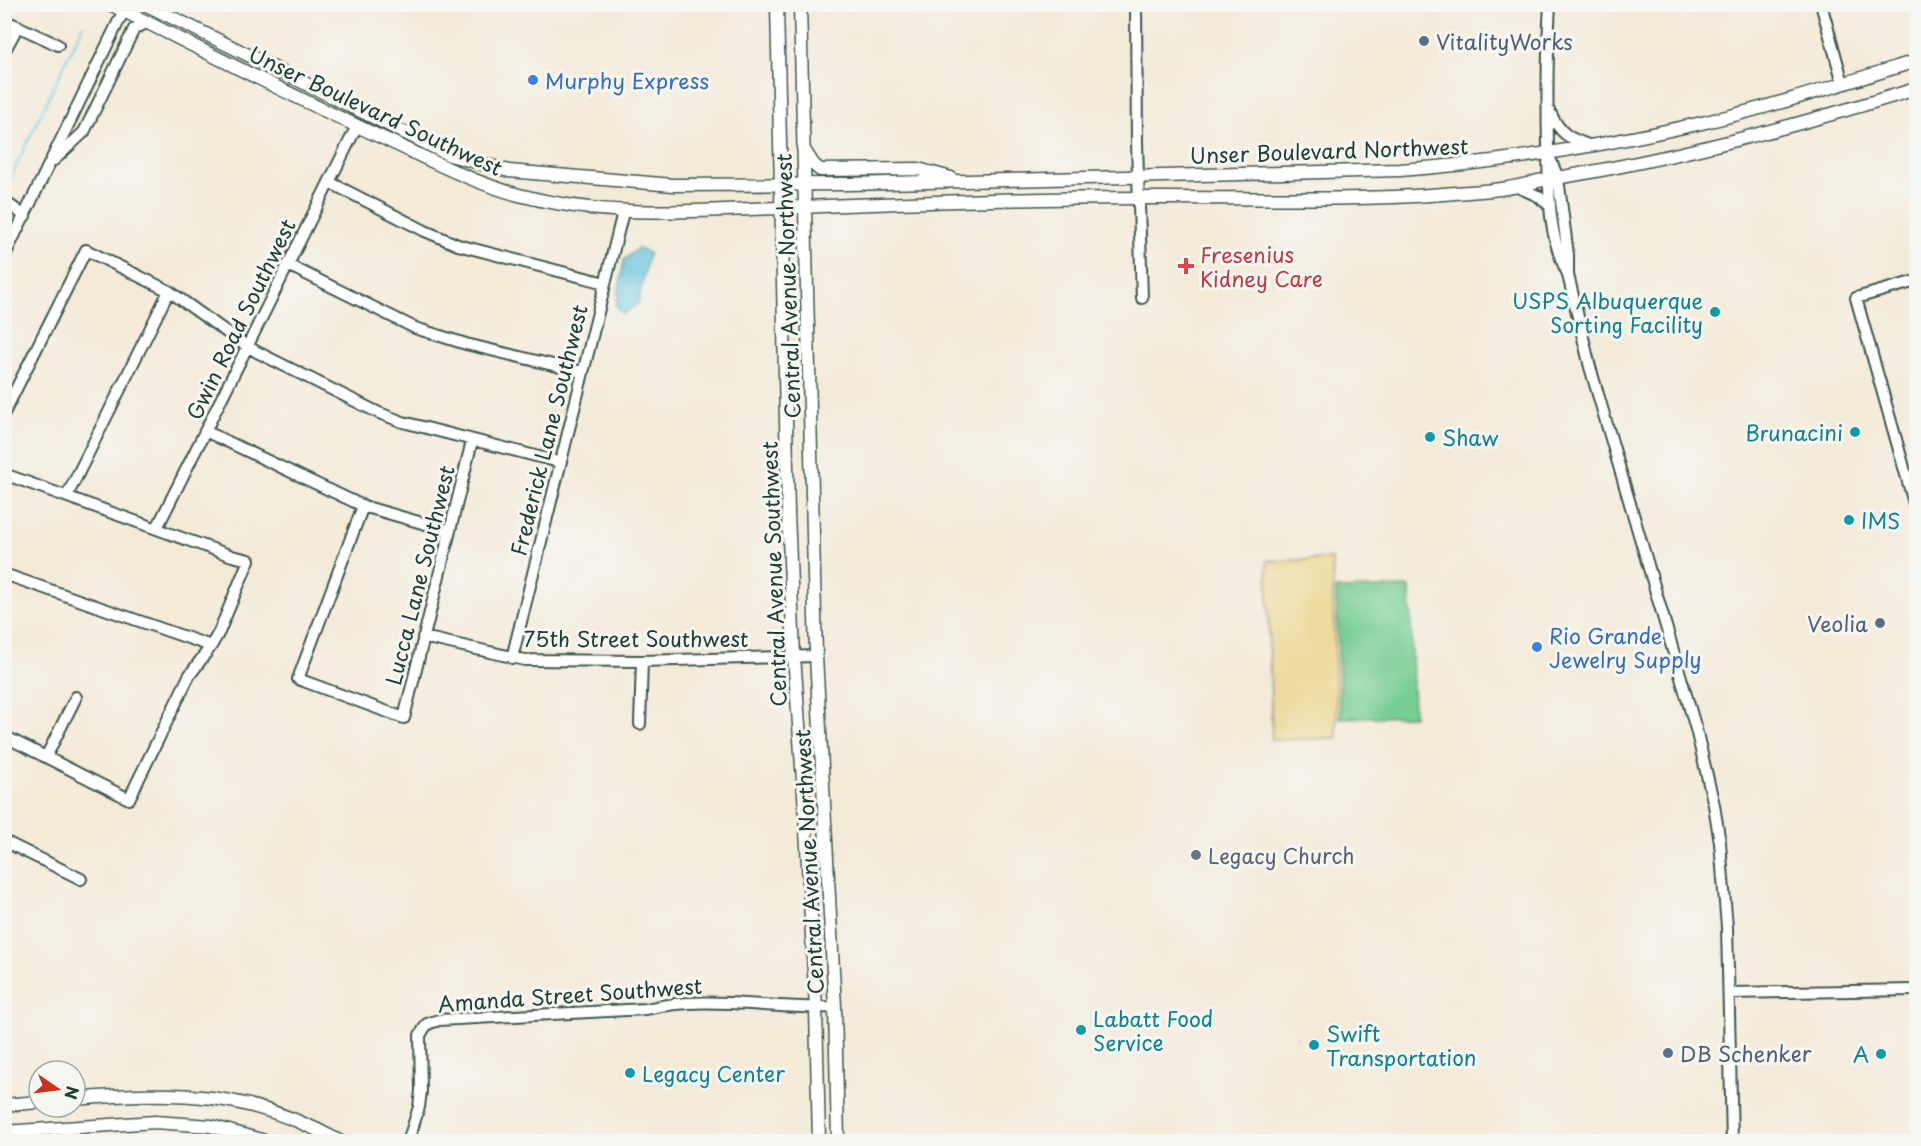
<svg xmlns="http://www.w3.org/2000/svg" width="1921" height="1146" font-family="'Playpen Sans',sans-serif">
<style>
.green{fill:#77cd92;stroke:#4b8563;stroke-width:1.5}
.sand{fill:#eeda9e;stroke:#868c69;stroke-width:1.5}
.water{fill:#5fc2dd;stroke:#3f8088;stroke-width:1.5}
.lines{fill:none;stroke-linecap:round;stroke-linejoin:round}
.stream{stroke:#5fc2dd;stroke-width:2}
.minor-casing{stroke:#3f574d;stroke-width:14}
.major-casing{stroke:#3f574d;stroke-width:15}
.minor{stroke:#fff;stroke-width:10}
.major{stroke:#fff;stroke-width:12}
.service-dot{fill:#5c6f8a;stroke:#f6f6f2;stroke-width:2}
.shop-dot{fill:#3f7fe0;stroke:#f6f6f2;stroke-width:2}
.health-dot{fill:#e0444e;stroke:#f6f6f2;stroke-width:2}
.culture-dot{fill:#0f9aa8;stroke:#f6f6f2;stroke-width:2}
.worship-dot{fill:#6b7280;stroke:#f6f6f2;stroke-width:2}
.labels{text-anchor:middle;dominant-baseline:central;stroke-width:6;stroke-linejoin:round;paint-order:stroke}
.service-label{font-size:21px;fill:#4e5e75;stroke:#f6f6f2;text-anchor:start}
.shop-label{font-size:21px;fill:#366cbe;stroke:#f6f6f2;text-anchor:start}
.street-label{font-size:21px;fill:#1f3d34;stroke:#f6f6f2}
.health-label{font-size:21px;fill:#be3a42;stroke:#f6f6f2;text-anchor:start}
.culture-label{font-size:21px;fill:#0d838f;stroke:#f6f6f2;text-anchor:start}
.worship-label{font-size:21px;fill:#5b616d;stroke:#f6f6f2;text-anchor:start}
</style>
<rect width="100%" height="100%" fill="#f6f6f2"/>
<filter id="ink" filterUnits="userSpaceOnUse"><feTurbulence type="fractalNoise" baseFrequency=".0167" numOctaves="2"/><feDisplacementMap in="SourceGraphic" scale="12" xChannelSelector="R" yChannelSelector="G"/><feConvolveMatrix kernelMatrix="1 2 1 2 8 2 1 2 1" color-interpolation-filters="sRGB"/></filter>
<filter id="wash" filterUnits="userSpaceOnUse"><feTurbulence type="fractalNoise" baseFrequency=".008" numOctaves="4" result="noise"/><feDisplacementMap in="SourceGraphic" scale="24" xChannelSelector="R" yChannelSelector="G"/><feGaussianBlur stdDeviation="1.35" result="paint"/><feColorMatrix in="noise" values="0 0 0 0 0 0 0 0 0 0 0 0 0 0 0 0 0 1.4 0 .05"/><feComposite in="paint" operator="in"/></filter>
<g filter="url(#wash)">
<rect width="100%" height="100%" fill="#f4ead8"/>
<!-- green -->
<path class="green" d="M1410 587 1414 716 1340 718 1336 589Z"/>
<!-- sand -->
<path class="sand" d="M1332 559 1337 738 1272 740 1267 561Z"/>
<!-- water -->
<path class="water" d="M638 248 649 253 638 304 623 314 616 306 624 260Z"/>
<g class="lines">
<!-- stream -->
<path class="stream" d="M4 192 83 25"/>
</g>
</g>
<g filter="url(#ink)">
<g class="lines">
<!-- minor casing -->
<g class="minor-casing">
<path id="minor" d="M1136 4 1137 143 1142 298
M1550 4C1547 52 1547 99 1548 147 1549 188 1547 234 1567 272
M1821 4 1843 83
M4 20 58 45
M4 52 18 26
M1550 112C1560 134 1568 138 1591 146
M1548 154 1558 178 1568 255V275L1590 367 1696 729 1714 805 1720 843 1727 927 1732 1142
M54 160 84 132 134 29 146 23
M329 182 425 231 458 245 605 283
M1518 187 1538 196 1550 206
M4 201 25 216
M4 257 127 4
M288 265 415 328 466 344 582 372
M1916 281 1856 298 1916 510
M4 413 86 250 169 291 239 341 257 352 379 413 403 422 559 462
M205 431 363 506 450 531
M4 474 232 556 249 560 219 632 211 646 189 676 129 799 4 736
M67 496 169 291
M363 506 298 679 404 718 472 441
M157 528 357 126
M4 574 211 646
M423 637 525 660 642 661 816 656
M512 658 623 212
M640 724 642 661
M46 757 76 697
M4 841 81 879
M1729 993 1916 990
M4 1109 6 1142
M408 1142 419 1107 421 1091 420 1035 427 1024 439 1020 646 1009C708 994 772 1010 835 1007"/>
</g>
<!-- major casing -->
<g class="major-casing">
<path id="major" d="M110 4C201 49 291 96 383 138 428 159 471 182 519 195 610 219 685 211 777 208 897 203 1019 198 1139 198 1241 197 1341 202 1443 194 1475 191 1507 191 1538 181 1667 161 1792 127 1916 89
M145 4 450 155 509 171 673 185 849 184 1400 170C1499 163 1596 147 1693 125 1768 108 1842 84 1916 61
M777 4 788 513 794 656 804 794 816 1008 819 1142
M800 4 816 656 835 1007 838 1142
M803 148 813 164 820 170 918 169 951 178
M75 1099C177 1090 249 1091 341 1142
M4 1105 39 1102
M4 1132 155 1122 211 1126 268 1142"/>
</g>
<!-- minor -->
<use href="#minor" class="minor"/>
<!-- major -->
<use href="#major" class="major"/>
</g>
</g>
<!-- markers -->
<g class="service-dot">
<circle cx="1424" cy="41" r="6"/>
<circle cx="1880" cy="623" r="6"/>
<circle cx="1668" cy="1053" r="6"/>
</g>
<g class="shop-dot">
<circle cx="533" cy="80" r="6"/>
<circle cx="1537" cy="647" r="6"/>
</g>
<path class="health-dot" d="M1183 257h6v6h6v6h-6v6h-6v-6h-6v-6h6z"/>
<g class="culture-dot">
<circle cx="1715" cy="312" r="6"/>
<circle cx="1855" cy="432" r="6"/>
<circle cx="1430" cy="437" r="6"/>
<circle cx="1849" cy="520" r="6"/>
<circle cx="1081" cy="1030" r="6"/>
<circle cx="1314" cy="1045" r="6"/>
<circle cx="1881" cy="1054" r="6"/>
<circle cx="630" cy="1073" r="6"/>
</g>
<circle class="worship-dot" cx="1196" cy="855" r="6"/>
<g class="labels">
<!-- service labels -->
<g class="service-label">
<text x="1436" y="41">VitalityWorks</text>
<text x="1868" y="623" text-anchor="end">Veolia</text>
<text x="1680" y="1053">DB Schenker</text>
</g>
<!-- shop labels -->
<g class="shop-label">
<text x="545" y="80">Murphy Express</text>
<text x="1549" y="635">Rio Grande<tspan x="1549" dy="24">Jewelry Supply</tspan></text>
</g>
<!-- street labels -->
<g class="street-label">
<text transform="translate(376 110) rotate(25)">Unser Boulevard Southwest</text>
<text transform="translate(1329 150) rotate(-2)">Unser Boulevard Northwest</text>
<text transform="translate(787 286) rotate(-92)">Central Avenue Northwest</text>
<text transform="translate(240 319) rotate(-64)">Gwin Road Southwest</text>
<text transform="translate(548 430) rotate(-76)">Frederick Lane Southwest</text>
<text transform="translate(773 574) rotate(-92)">Central Avenue Southwest</text>
<text transform="translate(419 575) rotate(-76)">Lucca Lane Southwest</text>
<text x="636" y="638">75th Street Southwest</text>
<text transform="translate(808 862) rotate(-93)">Central Avenue Northwest</text>
<text transform="translate(570 994) rotate(-4)">Amanda Street Southwest</text>
</g>
<!-- health labels -->
<g class="health-label">
<text x="1200" y="254">Fresenius<tspan x="1200" dy="24">Kidney Care</tspan></text>
</g>
<!-- culture labels -->
<g class="culture-label">
<text x="1703" y="300" text-anchor="end">USPS Albuquerque<tspan x="1703" dy="24">Sorting Facility</tspan></text>
<text x="1843" y="432" text-anchor="end">Brunacini</text>
<text x="1442" y="437">Shaw</text>
<text x="1861" y="520">IMS</text>
<text x="1093" y="1018">Labatt Food<tspan x="1093" dy="24">Service</tspan></text>
<text x="1326" y="1033">Swift<tspan x="1326" dy="24">Transportation</tspan></text>
<text x="1869" y="1054" text-anchor="end">A</text>
<text x="642" y="1073">Legacy Center</text>
</g>
<!-- worship labels -->
<g class="worship-label">
<text x="1208" y="855">Legacy Church</text>
</g>
</g>
<!-- margin -->
<rect width="1921" height="1146" fill="none" stroke="#f6f6f2" stroke-width="24"/>
<!-- north arrow -->
<g transform="translate(57 1089) rotate(104)"><circle r="28" fill="#f6f6f2" stroke="#a0aca6" stroke-width="1.5"/>
<path d="M0-4.5L10 22L0 15L-10 22Z" fill="#c8321e"/>
<text y="-9" font-size="16" font-weight="bold" text-anchor="middle" fill="#1f3d34">N</text>
</g>
</svg>
